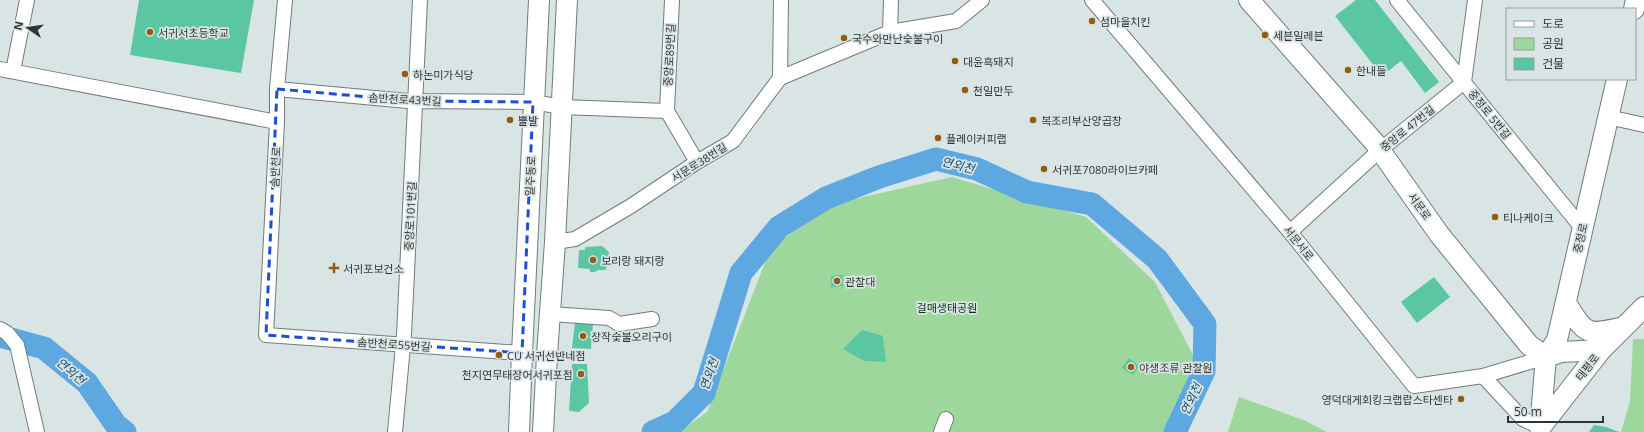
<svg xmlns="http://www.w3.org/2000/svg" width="1644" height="432" font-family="'Open Sans','Noto Sans KR',sans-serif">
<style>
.green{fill:#9ed79c}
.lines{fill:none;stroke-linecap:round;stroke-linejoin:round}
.river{stroke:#5ea8e2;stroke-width:23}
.building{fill:#5ac6a2}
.street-casing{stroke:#717c7b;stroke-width:16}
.secondary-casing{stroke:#717c7b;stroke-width:22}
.street{stroke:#fff;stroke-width:14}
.secondary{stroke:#fff;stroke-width:20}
.marked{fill:none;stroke:#1d4ed8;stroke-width:3;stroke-dasharray:8 5;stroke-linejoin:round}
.poi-dot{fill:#925c12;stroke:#d9e5e4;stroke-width:1.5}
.labels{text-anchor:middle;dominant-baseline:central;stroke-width:3.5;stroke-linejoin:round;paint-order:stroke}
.poi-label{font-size:11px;fill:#313535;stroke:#d9e5e4;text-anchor:start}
.street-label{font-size:11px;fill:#313535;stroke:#d9e5e4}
.park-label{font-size:11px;fill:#053408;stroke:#d9e5e4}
.water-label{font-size:12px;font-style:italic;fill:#124a71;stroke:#d9e5e4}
</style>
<rect width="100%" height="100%" fill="#d9e5e4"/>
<!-- green -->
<path class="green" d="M952 177 1086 217 1155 282 1194 357 1172 432H679L707 412 771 247 836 203Z
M1633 339H1644V432H1621L1630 401Z
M1239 397 1306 421 1327 432H1228Z"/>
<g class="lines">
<!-- river -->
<path class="river" d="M0 336 44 348 87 383 116 425 125 432
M653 432 675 422 704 393 741 273 779 227 826 198 879 177 936 159 977 169 1027 192 1092 204 1157 259 1205 324 1204 371 1175 432"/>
</g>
<!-- building -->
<path class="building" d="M139 0H254L241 73 130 55Z
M1356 0H1375L1439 82 1425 93 1401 61 1382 76 1335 16Z
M602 246 609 252 606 270H598L595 272H590V269L578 268 579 250H585V247Z
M842 275 843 286 831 287V276Z
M1434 277 1450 297 1417 323 1401 302Z
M575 322 593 324 591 349 572 348Z
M862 330 883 336 886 362 864 361 843 349Z
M1129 358 1139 366 1133 375 1122 368Z
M572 364H587L589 403 579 412 569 411Z
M1594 425 1606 427 1619 432H1589Z"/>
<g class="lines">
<!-- street casing -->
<g class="street-casing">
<path id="street" d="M285 0 277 89V122L266 335 522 353
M1092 0 1290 232 1414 386 1483 376 1546 357
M1397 0 1582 228
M890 32 891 0
M0 69 277 122
M13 71 27 0
M780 78 781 0
M277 89 408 101 533 102 562 107 667 111 672 0
M667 111 697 162
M1608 117 1644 125
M1290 232 1380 150 1464 82 1475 0
M555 242 575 239 631 206 697 162 733 141 780 78 890 32 956 21 982 0
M550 314 609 318 619 324 652 319
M0 329 7 333 17 345 37 432
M1483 376 1523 419 1540 427
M395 432 404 335 420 0
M941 432 946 419"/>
</g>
<!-- secondary casing -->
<g class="secondary-casing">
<path id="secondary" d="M1249 0 1375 143 1439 234 1529 345 1546 357 1540 427
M1634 9 1636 0
M1566 303C1586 335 1586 336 1624 327
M1546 357 1557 340 1617 79
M1546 357 1561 352 1601 350
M1540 428 1601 350 1644 307
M519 432 522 353 539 0
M543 432 547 355 555 242 567 0"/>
</g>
<!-- street -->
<use href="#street" class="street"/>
<!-- secondary -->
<use href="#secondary" class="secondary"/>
</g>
<!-- marked area -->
<path class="marked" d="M277 89 415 101 533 102 522 353 266 335Z"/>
<!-- markers -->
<g class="poi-dot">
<circle cx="1092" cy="21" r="4"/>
<circle cx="150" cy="32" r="4"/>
<circle cx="1265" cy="35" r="4"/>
<circle cx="844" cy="38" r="4"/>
<circle cx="955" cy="61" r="4"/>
<circle cx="1348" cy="70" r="4"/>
<circle cx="405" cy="74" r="4"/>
<circle cx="965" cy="90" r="4"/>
<circle cx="510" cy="120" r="4"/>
<circle cx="1033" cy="120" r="4"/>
<circle cx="938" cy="138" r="4"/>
<circle cx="1044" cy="169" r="4"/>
<circle cx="1495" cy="217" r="4"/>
<circle cx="593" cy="260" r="4"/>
<path d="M332 262h4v4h4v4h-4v4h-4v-4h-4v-4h4z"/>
<circle cx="837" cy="281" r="4"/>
<circle cx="583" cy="336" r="4"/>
<circle cx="499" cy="355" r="4"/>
<circle cx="1131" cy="367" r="4"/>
<circle cx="581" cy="374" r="4"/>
<circle cx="1461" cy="399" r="4"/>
</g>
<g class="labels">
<!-- poi labels -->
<g class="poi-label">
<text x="1100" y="21">섬마을치킨</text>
<text x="158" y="32">서귀서초등학교</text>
<text x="1273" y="35">세븐일레븐</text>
<text x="852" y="38">국수와만난숯불구이</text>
<text x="963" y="61">대윤흑돼지</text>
<text x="1356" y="70">한내들</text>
<text x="413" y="74">하논미가식당</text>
<text x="973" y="90">천일만두</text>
<text x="518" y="120">뿔발</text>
<text x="1041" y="120">복조리부산양곱창</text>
<text x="946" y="138">플레이커피랩</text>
<text x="1052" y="169">서귀포7080라이브카페</text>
<text x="1503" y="217">티나케이크</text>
<text x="601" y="260">보리랑 돼지랑</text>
<text x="343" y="268">서귀포보건소</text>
<text x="845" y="281">관찰대</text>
<text x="591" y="336">장작숯불오리구이</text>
<text x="507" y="355">CU 서귀선반네점</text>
<text x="1139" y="367">야생조류 관찰원</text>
<text x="573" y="374" text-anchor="end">천지연무태장어서귀포점</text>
<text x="1453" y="399" text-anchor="end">영덕대게회킹크랩랍스타센타</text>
</g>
<!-- street labels -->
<g class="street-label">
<text transform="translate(669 55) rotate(-87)">중앙로89번길</text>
<text transform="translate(405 99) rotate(3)">솜반천로43번길</text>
<text transform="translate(1490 114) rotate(51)">중정로 5번길</text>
<text transform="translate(1407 128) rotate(-39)">중앙로 47번길</text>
<text transform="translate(699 162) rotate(-32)">서문로38번길</text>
<text transform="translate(275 167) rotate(-87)">솜반천로</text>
<text transform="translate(530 176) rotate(-87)">일주동로</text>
<text transform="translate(1420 206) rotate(55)">서문로</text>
<text transform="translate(410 216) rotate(-87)">중앙로101번길</text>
<text transform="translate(1580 238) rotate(-77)">중정로</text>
<text transform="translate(1299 243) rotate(51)">서문서로</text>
<text transform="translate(394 344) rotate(4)">솜반천로55번길</text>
<text transform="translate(1587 367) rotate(-52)">태평로</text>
</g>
<!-- park labels -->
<g class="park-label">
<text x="947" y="307">걸매생태공원</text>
</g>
<!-- water labels -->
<g class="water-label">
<text transform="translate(958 165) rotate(14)">연외천</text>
<text transform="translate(71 371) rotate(41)">연외천</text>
<text transform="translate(709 374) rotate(-71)">연외천</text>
<text transform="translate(1191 399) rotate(-65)">연외천</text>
</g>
</g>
<!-- legend -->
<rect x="1506" y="8" width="130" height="72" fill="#d9e5e4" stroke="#969f9e"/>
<rect x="1514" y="21" width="20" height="6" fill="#ffffff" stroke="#969f9e"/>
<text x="1542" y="28" font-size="12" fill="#313535">도로</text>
<rect x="1514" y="38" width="20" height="12" fill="#9ed79c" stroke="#969f9e"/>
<text x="1542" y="48" font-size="12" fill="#313535">공원</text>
<rect x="1514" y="58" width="20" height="12" fill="#5ac6a2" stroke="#969f9e"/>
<text x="1542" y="68" font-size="12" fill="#313535">건물</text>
<!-- north arrow -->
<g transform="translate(28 28) rotate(283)" stroke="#d9e5e4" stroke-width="3" paint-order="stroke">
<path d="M0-3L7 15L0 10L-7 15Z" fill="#313535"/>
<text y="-6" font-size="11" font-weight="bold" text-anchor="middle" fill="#313535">N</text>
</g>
<!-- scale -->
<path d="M1508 416v6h95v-6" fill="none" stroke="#313535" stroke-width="2"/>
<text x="1514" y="416" font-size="12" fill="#313535" stroke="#d9e5e4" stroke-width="3" paint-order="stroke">50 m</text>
</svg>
